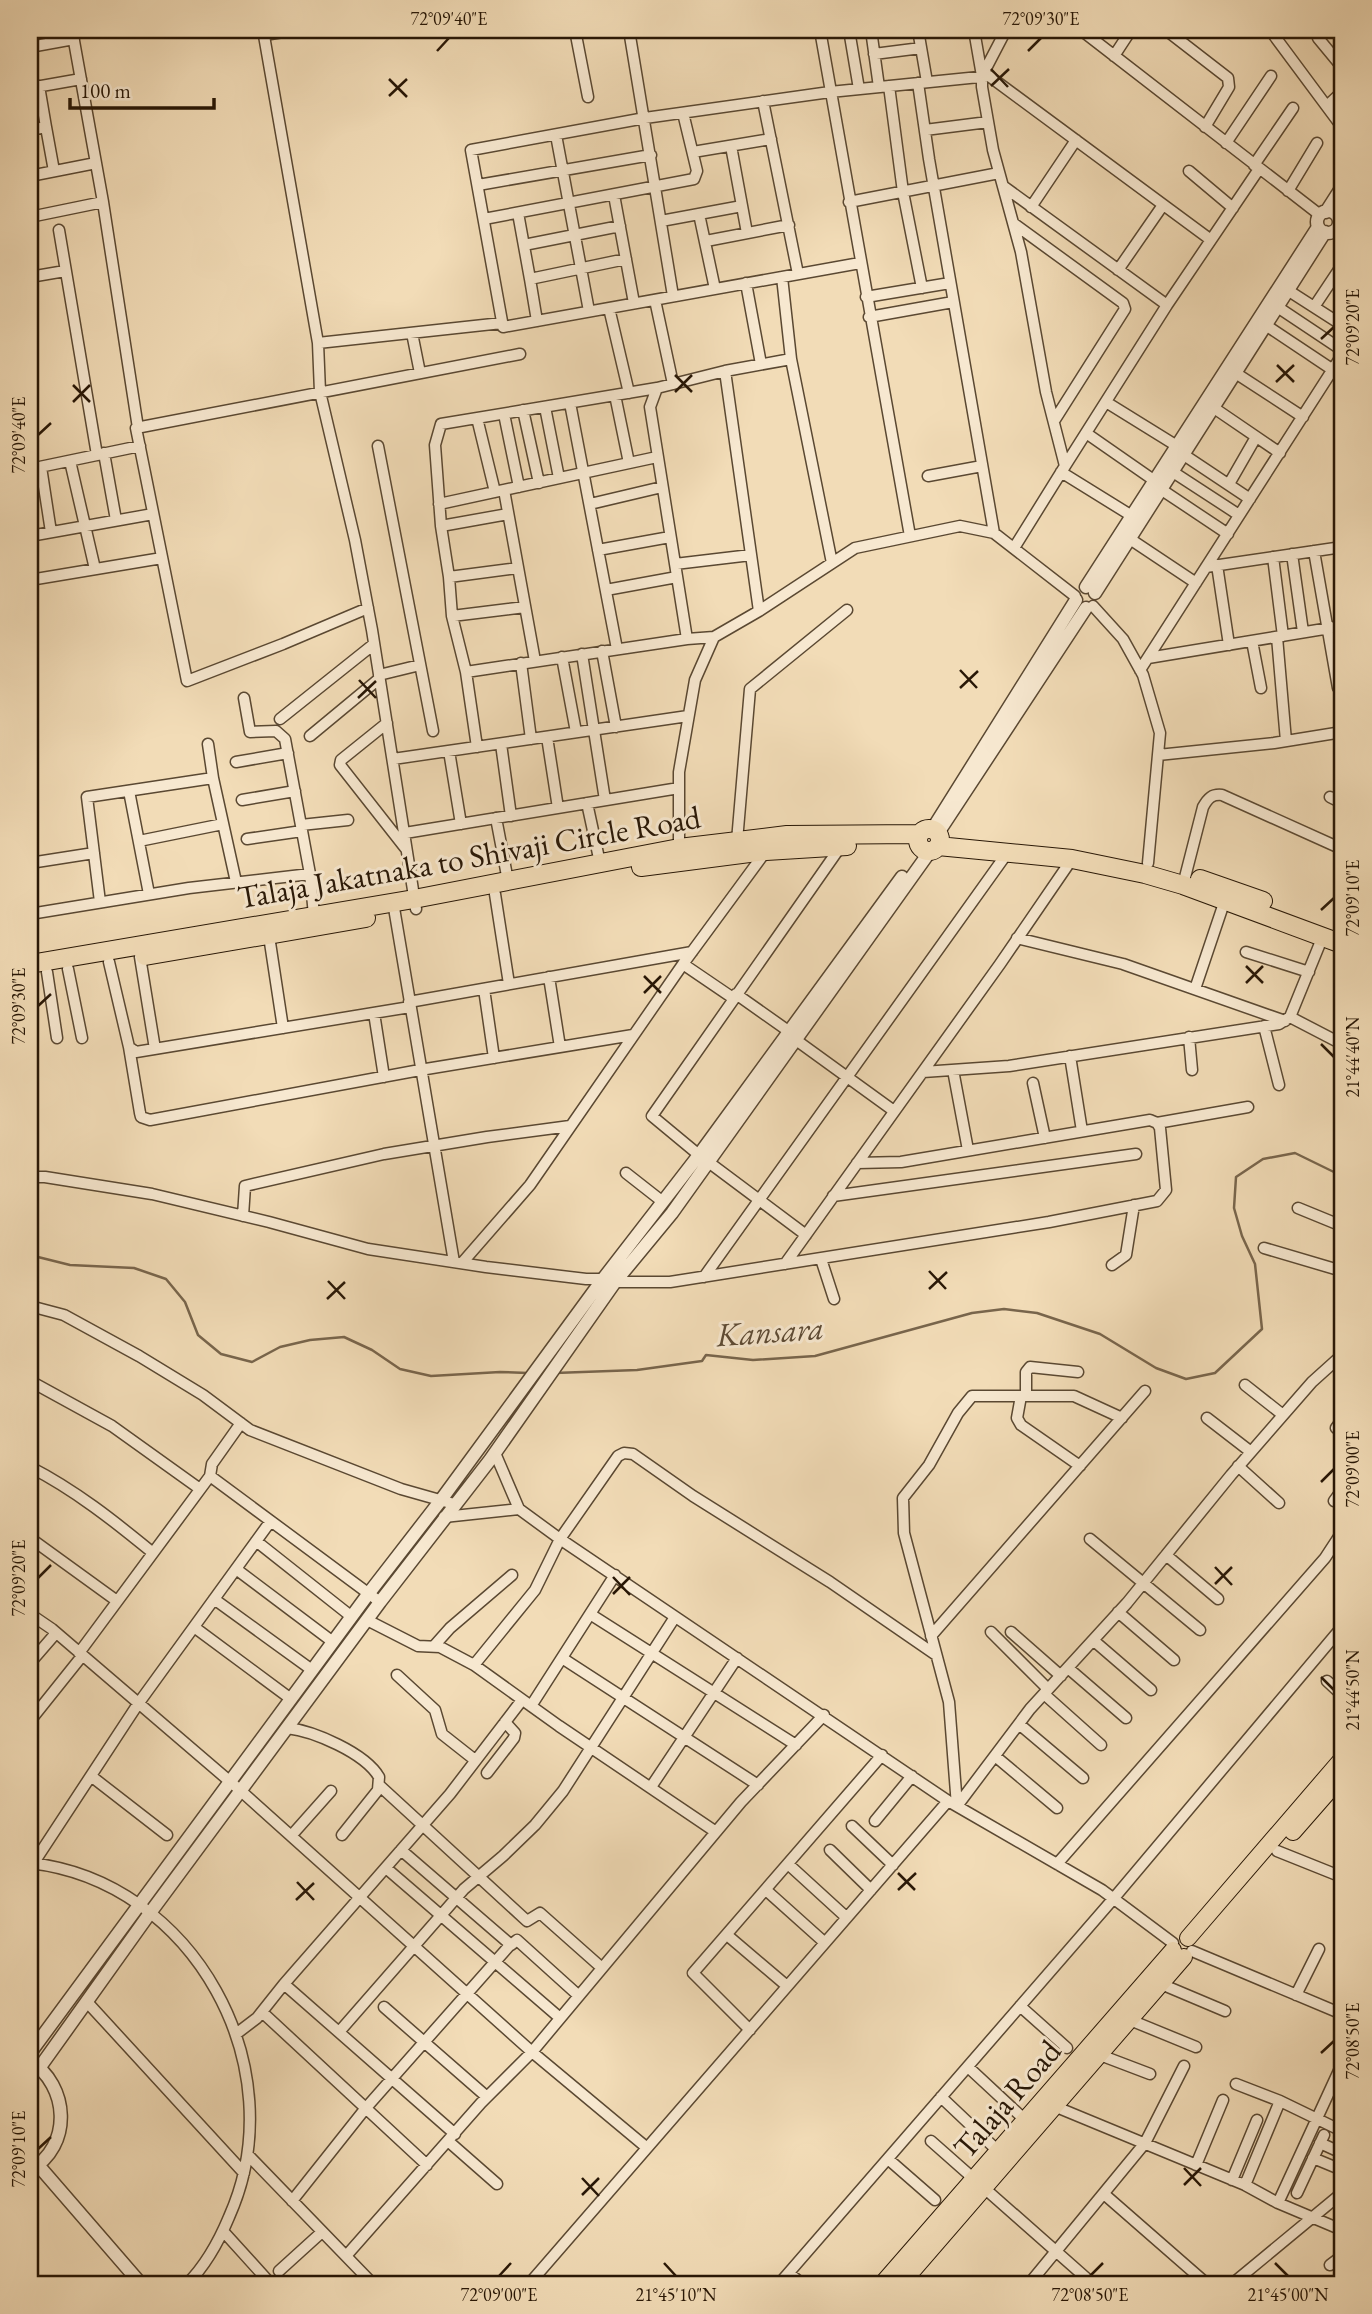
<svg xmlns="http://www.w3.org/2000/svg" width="1372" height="2314" font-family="'EB Garamond',serif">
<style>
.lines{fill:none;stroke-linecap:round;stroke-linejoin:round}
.stream{stroke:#78654c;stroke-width:2.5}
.minor-casing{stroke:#5a4832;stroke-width:13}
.tertiary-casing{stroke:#5a4832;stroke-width:15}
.primary-casing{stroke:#281706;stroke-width:18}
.trunk-casing{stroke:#281706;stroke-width:20}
.minor{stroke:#f7e8d0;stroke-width:10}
.tertiary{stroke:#f7e8d0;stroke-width:12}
.primary{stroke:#f2dcb7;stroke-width:16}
.trunk{stroke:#f2dcb7;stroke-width:18}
.ticks{fill:none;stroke:#281706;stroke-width:2.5}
.labels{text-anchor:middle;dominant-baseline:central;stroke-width:6;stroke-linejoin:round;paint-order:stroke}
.street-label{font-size:32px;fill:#281706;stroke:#f7e8d0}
.water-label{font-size:33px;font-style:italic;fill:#5d4b35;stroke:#f7e8d0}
.neatline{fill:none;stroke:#281706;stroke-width:2.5}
.ticks-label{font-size:18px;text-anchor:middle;fill:#281706}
</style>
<rect width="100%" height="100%" fill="#f2dcb7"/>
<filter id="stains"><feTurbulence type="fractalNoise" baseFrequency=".00286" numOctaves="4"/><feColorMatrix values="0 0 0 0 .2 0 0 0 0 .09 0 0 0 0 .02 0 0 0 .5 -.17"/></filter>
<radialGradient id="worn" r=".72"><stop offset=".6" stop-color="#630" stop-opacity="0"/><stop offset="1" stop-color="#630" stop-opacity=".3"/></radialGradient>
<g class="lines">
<!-- stream -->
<path class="stream" d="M30 1255 70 1265 134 1268 166 1279 185 1302 198 1335 221 1354 252 1362 280 1347 310 1340 344 1337 372 1350 400 1369 431 1376 500 1372 528 1373
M555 1373 637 1370 702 1361 706 1355 753 1360 815 1356 972 1313 1004 1309 1037 1313 1100 1334 1156 1368 1186 1379 1215 1373 1262 1329 1255 1264 1242 1236 1234 1208 1236 1177 1263 1159 1295 1153 1342 1176"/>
<!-- minor casing -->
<g class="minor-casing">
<path id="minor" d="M263 30 318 343 320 392 355 540 372 630 416 909
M575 30 588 97
M629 30 673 296
M820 30 910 536
M849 30 859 89
M871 30 879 87
M918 30 927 82
M974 30 982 76
M1006 30 982 76V87L993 150 1021 252 1046 392 1065 466 1014 548
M1081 30 1320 215
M1166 30 1228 78 1229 87 1205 127
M1270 30 1342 127
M264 35 296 30
M1318 38 1342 67
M30 47 74 39
M874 54 921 48
M1114 56 1131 30
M918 83 929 159 994 533
M889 86 903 192 922 288
M30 88 81 79
M763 101 798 274
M1327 106 1342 92
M46 127 54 171
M30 130 46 127 39 86
M925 130 988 122
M556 135 589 311
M1226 143 1271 76
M731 146 747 233
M693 152 771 139
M1254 165 1293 108
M1189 171 1233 208
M30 176 96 163
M478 185 651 155
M1003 186 1167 305
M1288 191 1317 143
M614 195 634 303
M103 202 138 428
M849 202 999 173
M1031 207 1076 140
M518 213 530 279 626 259
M699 214 715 289
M30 217 103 202 72 30
M484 219 694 179 697 171 683 113
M661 221 742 206
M1013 223 1123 303 1125 309 1054 421
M1336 229 1342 234
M59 230 97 455
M706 241 789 225
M524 245 620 226
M860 263 503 327 471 150 645 118 830 92 989 76 1211 240
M1118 270 1163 205
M30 277 65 271
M782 277 791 359
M530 279 537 321
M746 283 761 364
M1289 291 1342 325
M866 297 950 283
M655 300 673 384
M1314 307 1342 265
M609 308 629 393
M1279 308 1342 350
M869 317 953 302
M1267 326 1333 370
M412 333 420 373
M318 343 502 323
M725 371 759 611
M1237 374 1303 417
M615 395 629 463
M1106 402 1177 446
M570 403 617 649
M545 407 559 478
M1214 408 1280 453
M523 410 539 483
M504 414 519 487
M477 418 495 492
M1086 433 1155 481
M378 446 433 731
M104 453 116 520
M1184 455 1250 499
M70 461 95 569
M1065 466 1167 305 1259 169
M41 467 51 532
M30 469 140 446
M1061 472 1132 516
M1173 472 1239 515
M928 476 982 466
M1229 484 1256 437
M504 490 535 661
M1162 490 1228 534
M439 504 657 457
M590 504 662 487
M441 526 508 514
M30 536 153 514
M1130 539 1196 583
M598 550 670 537
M1314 551 1338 688
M1292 554 1303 632
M1273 557 1283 636
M675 564 751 555
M1217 565 1229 645
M1206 567 1342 547
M449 577 518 568
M30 580 162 558
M606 590 677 577
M1093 606 1123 639 1143 675 1160 733 1148 863
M368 608 283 644 187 681 136 428 520 354
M452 616 525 607
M1277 637 1286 741
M687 639 650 407 657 388 725 371 791 359 832 563
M1252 641 1261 688
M602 651 616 727
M582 654 605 800
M562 657 576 732
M1148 658 1342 626
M521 663 531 739
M1140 670 1342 355
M466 672 452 616 449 577 441 526 435 445 441 424 657 388
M379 675 420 665
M244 698 250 732 276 731 285 739 310 874 314 915
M280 719 374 644
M387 723 341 760 340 765 406 849
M310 736 380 678
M547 737 558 808
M208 744 213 778
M501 744 511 816
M477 747 466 672 687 639 714 637
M449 751 461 824
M1158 755 1274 743 1342 732
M393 759 688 716
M236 762 288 753
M129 791 149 894
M1330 797 1342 803
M242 800 295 791
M587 803 600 863
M496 818 508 881
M301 825 348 820
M405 833 679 788
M247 839 302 831
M139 841 223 824
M737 841 750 689 847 610
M679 848V772L695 680 714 637 759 611 855 548 960 526 994 533 1075 596
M30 863 94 853
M1183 885 1203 807C1208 798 1212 794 1222 795L1342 849
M495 894 509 984
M100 902 87 797 213 778 236 882
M393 902 454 1262
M30 914 189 888 310 874
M269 936 283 1028
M1017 938 1123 964 1285 1021
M1246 952 1309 972
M140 957 155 1049
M109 962 129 1047 136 1052 410 1007
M683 964 733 998
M68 969 82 1038
M47 972 57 1038
M549 977 560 1047
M484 989 494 1058
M1195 989 1225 900
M736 994 794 1035
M409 1002 692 952
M374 1013 384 1077
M1290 1017 1342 1044
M1264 1026 1279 1085
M1189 1037 1192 1070
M796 1040 894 1111
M129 1047 140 1113 141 1117 150 1120 420 1070 633 1035
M1070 1056 1082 1131
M953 1070 968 1150
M923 1072 1009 1066 1279 1024 1290 1017 1323 936
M1033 1083 1045 1138
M1157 1123 1248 1107
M626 1173 663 1202
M30 1177H45L152 1194 269 1222 368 1249 486 1267 586 1279H603L615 1282H670L1049 1222 1157 1201 1166 1190 1160 1128 1157 1123 1150 1120 901 1162 857 1163
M833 1196 1136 1154
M1298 1208 1342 1226
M243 1216 245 1186 384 1154 487 1137 570 1126
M806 1235 699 1155 652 1116 841 846
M1264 1248 1342 1271
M821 1259 834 1299
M462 1263 530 1185 683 964 766 851
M785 1264 1000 964 1072 859
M1112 1265 1126 1255 1134 1205
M704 1277 1008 852
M30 1306 64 1315 139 1356 203 1395 250 1430 401 1489 454 1504
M30 1381 112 1426 200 1489
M1245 1385 1283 1415
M1021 1396 1017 1418 1021 1425 1080 1466
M1026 1396V1372L1030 1367 1078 1372
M1122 1418 1074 1396H972L958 1413 929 1465 903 1498 904 1533 949 1702 957 1806 1030 1709 1127 1603 1231 1475 1312 1382 1342 1355
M1207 1418 1251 1452
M1336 1428 1342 1420
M495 1453 519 1509 560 1539 948 1801 1102 1890 1173 1943
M1238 1466 1279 1503
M30 1467C75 1490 114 1521 153 1553
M210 1476 212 1464 241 1423
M1334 1501 1342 1490
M444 1517 519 1509
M30 1538 117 1601
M1090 1539 1200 1630
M256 1541 352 1617
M1166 1555 1218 1599
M236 1569 333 1642
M214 1599 312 1670
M1118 1612 1174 1660
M30 1614 52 1629 241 1791 532 2052 646 2147
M590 1614 796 1745
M367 1620 418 1646 440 1647 474 1665 559 1726 716 1832
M194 1627 291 1699
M991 1632 1048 1689
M1011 1632 1061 1676
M931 1636 1145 1391
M1093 1640 1151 1690
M434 1646 450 1628 512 1575
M79 1653 210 1476 380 1602
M562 1658 758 1785
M30 1663 56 1633
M474 1665 535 1590 560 1539 618 1456 624 1453 633 1454 693 1496 830 1582 936 1655
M1068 1668 1126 1718
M397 1675 435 1710 442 1734 475 1760
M1327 1681 1342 1695
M1044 1694 1101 1745
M531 1706 615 1575
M30 1721 82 1656
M1019 1724 1083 1778
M287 1728C314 1731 365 1753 379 1777L378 1790 342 1835
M995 1756 1057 1808
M487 1773 514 1738 515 1733 505 1722
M91 1776 167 1835
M380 1786 527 1921 540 1913 602 1968
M651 1787 737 1658
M875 1821 912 1776
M852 1826 893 1865
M291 1836 331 1791
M401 1850 511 1945 517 1940 579 1996
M830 1850 871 1890
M1277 1851 1342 1877
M30 1863C194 1881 296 2068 229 2217 219 2241 206 2265 187 2284
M33 1864 138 1704 270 1522
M788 1864 846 1917
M1057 1864 1325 1558 1342 1532
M386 1868 560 2018
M766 1890 824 1942
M727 1935 787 1986
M1192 1951 1342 2014
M284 1984 455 2134
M1161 1984 1225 2011
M1296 1995 1319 1949
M87 2002 244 2173
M1020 2006 1067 2048
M384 2007 487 2097
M262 2012 427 2165
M1130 2020 1196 2047
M750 2030 693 1973 882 1755
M339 2032 464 1889 503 1856 535 1825 563 1791 675 1617
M236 2034 257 2018 284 1984 450 1794 522 1700
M1100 2055 1150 2074
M968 2067 1025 2120
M1236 2084 1280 2101 1342 2131
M941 2097 998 2151
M1049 2104 1245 2185 1278 2203 1342 2230
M448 2141 497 2184
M931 2141 1093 2284
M1320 2143 1342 2153
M248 2155 373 2284
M1313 2158 1342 2170
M888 2159 935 2200
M1196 2165 1223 2100
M1232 2180 1257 2120
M1245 2185 1280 2101
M1297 2193 1324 2135
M1104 2194 1207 2284
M292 2201 365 2109 510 1945
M1278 2203 1342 2064
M223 2231 271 2284
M346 2256 481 2103 532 2052 741 1802 824 1715
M1330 2265 1342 2256
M279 2271 322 2232
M789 2273 802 2284
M529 2284 948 1801
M779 2284 1114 1898 1342 1627
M1029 2284 1145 2143 1184 2066
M1232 2284 1342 2193"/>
</g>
<!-- tertiary casing -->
<g class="tertiary-casing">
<path id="tertiary" d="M1317 222a11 11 0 1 1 22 0a11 11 0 1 1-22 0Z
M1326 212 1342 187
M1086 587 1318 227
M1095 593 1325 232
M932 830 1076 600
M938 833 1086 608
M30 2053 369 1593 441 1500 600 1283 699 1155 902 877
M30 2061C69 2085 73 2146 30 2170
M40 2067 150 1913 380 1602 490 1460 615 1282 672 1213 931 850
M38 2165 141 2284"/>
</g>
<!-- primary casing -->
<g class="primary-casing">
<path id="primary" d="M1293 1832 1342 1776
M1188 1938 1342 1759
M882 2284 1173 1950
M901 2284 1184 1957"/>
</g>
<!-- trunk casing -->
<g class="trunk-casing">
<path id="trunk" d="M918 840a11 11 0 1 1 22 0a11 11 0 1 1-22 0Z
M938 846 1072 859 1145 874 1183 885 1342 944
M641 867 766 851 847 846
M1200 879 1263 901
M145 956 366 918
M30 964 414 899 679 848 787 835 920 834"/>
</g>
<!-- minor -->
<use href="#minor" class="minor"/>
<!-- tertiary -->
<use href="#tertiary" class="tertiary"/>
<!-- primary -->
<use href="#primary" class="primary"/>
<!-- trunk -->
<use href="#trunk" class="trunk"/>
</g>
<!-- ticks -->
<path class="ticks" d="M437 51 449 38M1028 51 1041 38M991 69 1008 87M389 79 407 97M991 86 1009 69M389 96 407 79M1321 339 1334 327M1277 365 1294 382M675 375 692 392M1276 382 1294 365M73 385 90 402M675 392 692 375M73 402 90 385M38 435 51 423M960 670 977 688M359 680 376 698M960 688 978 671M358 698 376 681M1321 910 1334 898M1246 966 1263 983M644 976 661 993M1246 983 1263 966M644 993 661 976M38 1006 51 994M1321 1044 1334 1057M929 1271 946 1289M328 1281 345 1299M929 1289 947 1272M327 1299 345 1282M1321 1482 1334 1469M1215 1567 1232 1585M613 1577 630 1595M38 1578 51 1565M1215 1584 1232 1567M613 1594 630 1577M1321 1677 1334 1690M898 1873 915 1890M297 1882 314 1900M898 1890 916 1873M296 1900 314 1883M1321 2053 1334 2041M38 2149 51 2137M1184 2168 1201 2186M582 2178 599 2196M1184 2185 1201 2168M582 2195 599 2178M664 2263 676 2276M1275 2263 1288 2276M499 2276 511 2263M1090 2276 1103 2263"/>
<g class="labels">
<!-- street labels -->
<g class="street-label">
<text transform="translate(469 857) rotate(-10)">Talaja Jakatnaka to Shivaji Circle Road</text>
<text transform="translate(1007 2099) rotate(-49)">Talaja Road</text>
</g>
<!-- water labels -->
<g class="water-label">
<text transform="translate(770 1331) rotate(-4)">Kansara</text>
</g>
</g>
<!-- margin -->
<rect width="1372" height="2314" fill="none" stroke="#f2dcb7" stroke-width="77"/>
<!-- scale -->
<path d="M70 98v10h144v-10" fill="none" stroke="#281706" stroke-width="3.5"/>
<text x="80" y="98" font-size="21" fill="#281706" stroke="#f7e8d0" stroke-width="5" paint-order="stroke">100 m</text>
<rect x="38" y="38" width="1296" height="2238" class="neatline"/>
<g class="ticks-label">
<text x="449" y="25">72°09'40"E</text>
<text x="1041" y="25">72°09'30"E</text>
<text transform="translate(1353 327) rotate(-90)" y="6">72°09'20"E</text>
<text transform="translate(19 435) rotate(-90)" y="6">72°09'40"E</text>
<text transform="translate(1353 898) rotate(-90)" y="6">72°09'10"E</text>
<text transform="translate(19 1006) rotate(-90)" y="6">72°09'30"E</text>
<text transform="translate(1353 1057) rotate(-90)" y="6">21°44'40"N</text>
<text transform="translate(1353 1469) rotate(-90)" y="6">72°09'00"E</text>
<text transform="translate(19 1578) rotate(-90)" y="6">72°09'20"E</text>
<text transform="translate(1353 1690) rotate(-90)" y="6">21°44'50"N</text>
<text transform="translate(1353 2041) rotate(-90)" y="6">72°08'50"E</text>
<text transform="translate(19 2149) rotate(-90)" y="6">72°09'10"E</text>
<text x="499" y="2301">72°09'00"E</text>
<text x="676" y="2301">21°45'10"N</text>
<text x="1090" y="2301">72°08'50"E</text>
<text x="1288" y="2301">21°45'00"N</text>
</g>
<rect width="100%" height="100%" filter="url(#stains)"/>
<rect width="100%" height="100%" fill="url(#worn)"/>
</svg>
